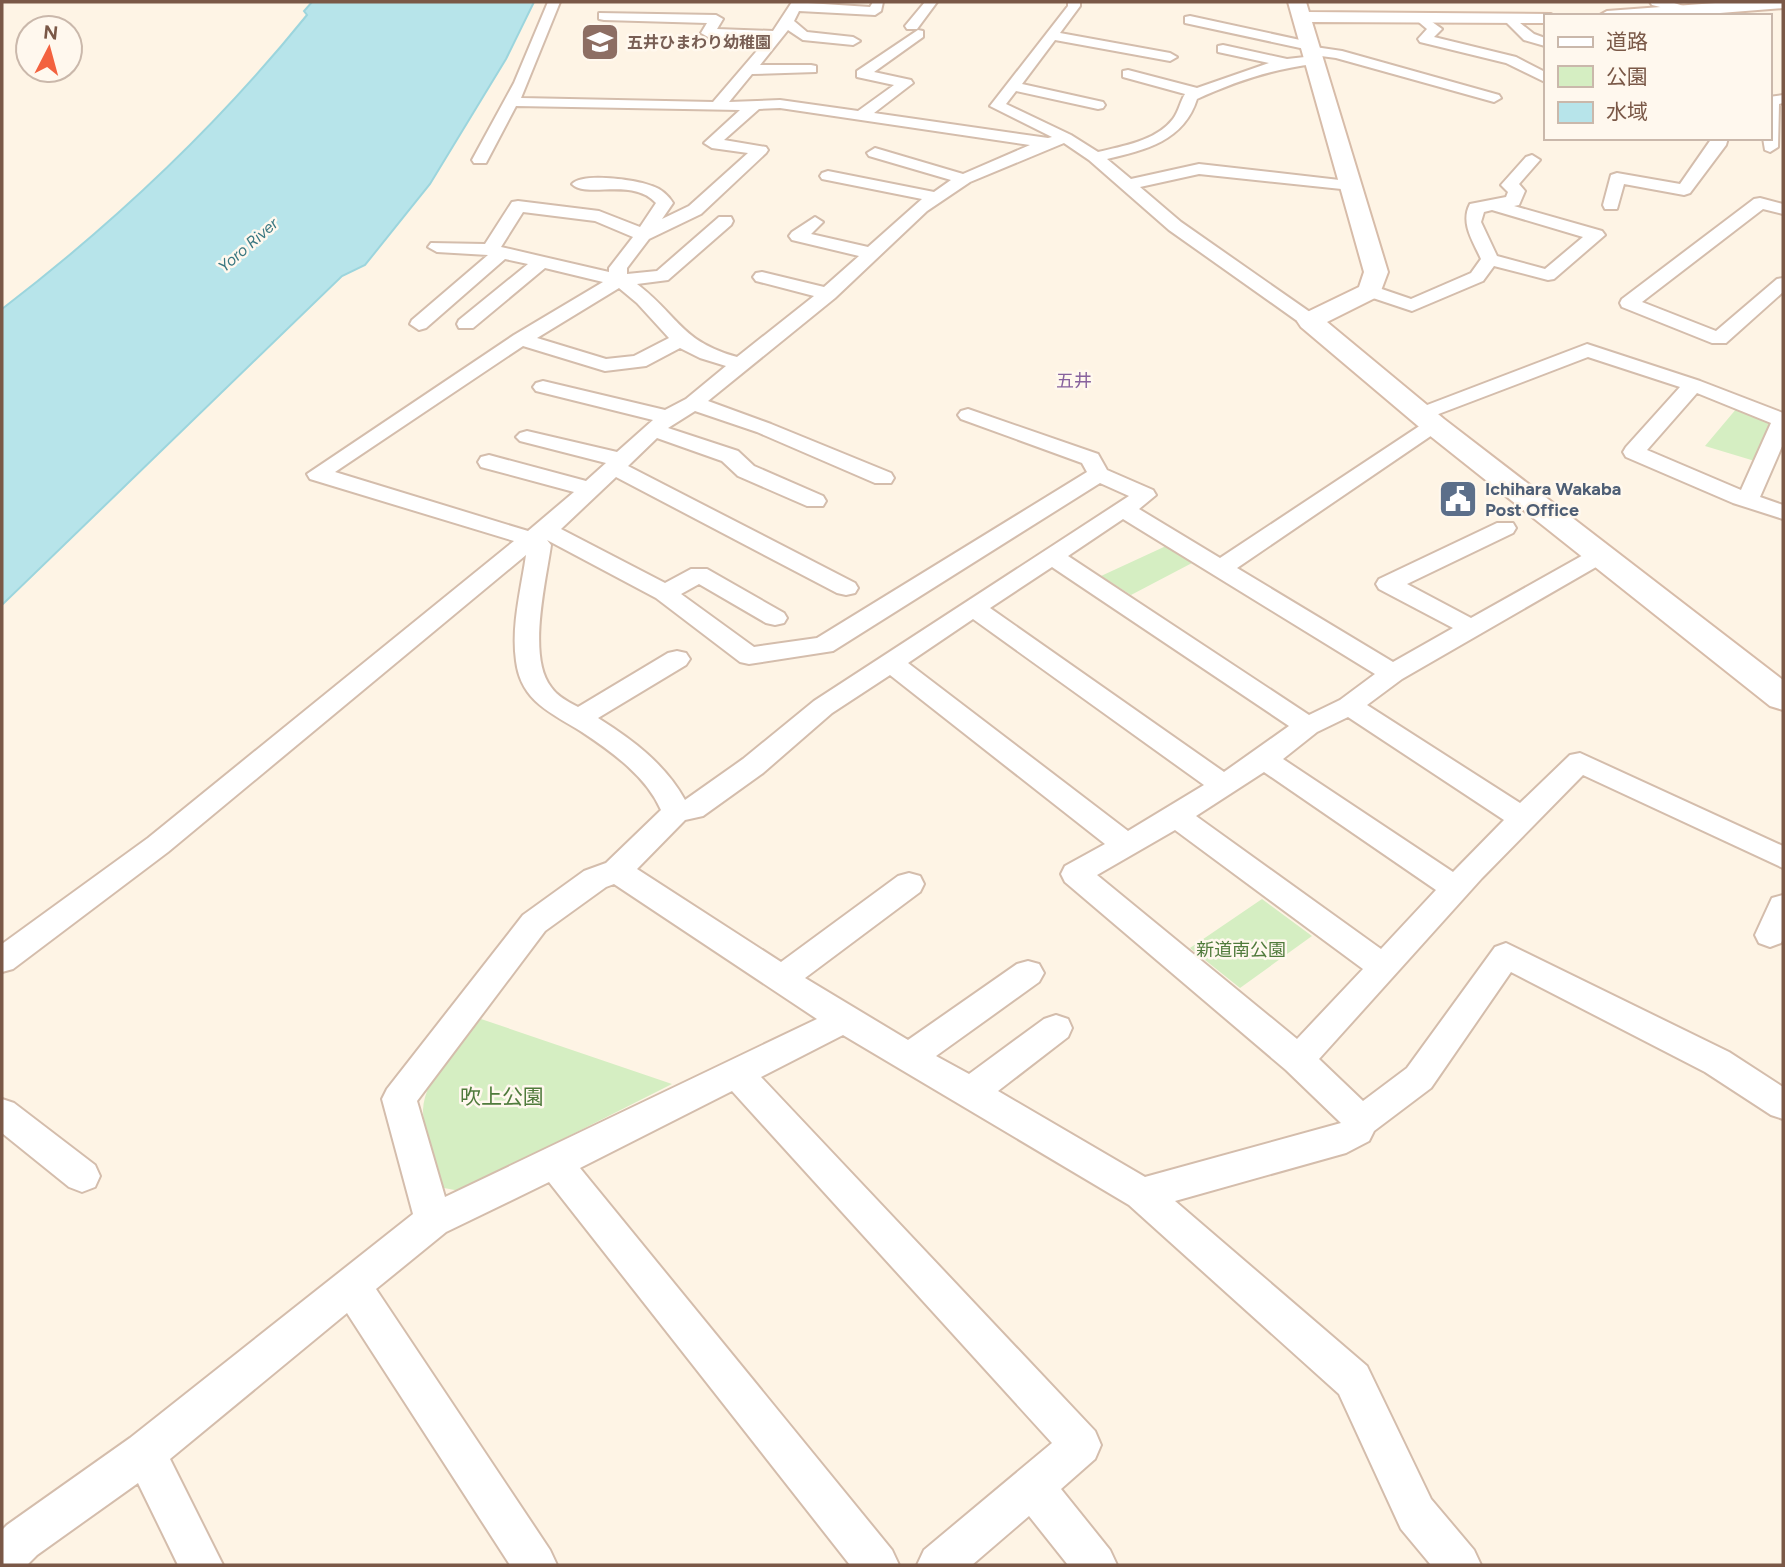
<svg xmlns="http://www.w3.org/2000/svg" width="1785" height="1567" font-family="Figtree,'Noto Sans JP',sans-serif">
<style>
.green{fill:#d5eec2}
.water{fill:#b7e4ea;stroke:#9cd5dd;stroke-width:2}
.lines{fill:none;stroke-linecap:round;stroke-linejoin:round}
.street-casing{stroke:#d4bdac;stroke-width:4}
.secondary-casing{stroke:#d7bca9;stroke-width:4}
.street{fill:#fff;fill-rule:evenodd}
.secondary{fill:#fff;fill-rule:evenodd}
.labels{text-anchor:middle;dominant-baseline:central;stroke-width:5;stroke-linejoin:round;paint-order:stroke}
.far-education-label{font-size:16px;font-weight:bold;fill:#785e54;stroke:#fff8ee;text-anchor:start}
.far-water-label{font-size:16px;font-style:italic;fill:#397781;stroke:#fff8ee}
.far-quarter-label{font-size:18px;fill:#88629e;stroke:#fff8ee}
.service-label{font-size:18px;font-weight:bold;fill:#4e5e75;stroke:#fff8ee;text-anchor:start}
.park-label{font-size:18px;fill:#507b3c;stroke:#fff8ee}
.near-park-label{font-size:21px;fill:#507b3c;stroke:#fff8ee}
</style>
<rect width="100%" height="100%" fill="#fef4e5"/>
<!-- green -->
<path class="green" d="M1737 408 1766 417 1772 424 1758 462 1705 446Z
M1166 546 1192 563 1131 595 1101 576Z
M1262 899 1312 936 1240 988 1190 948Z
M481 1019 672 1084 460 1191 444 1188 436 1180C433 1160 423 1130 423 1110 425 1075 460 1045 481 1019Z"/>
<!-- water -->
<path class="water" d="M312 2H534L506 59 430 184 365 265 342 276 2 605V309C113 224 219 124 307 15L304 11Z"/>
<g class="lines">
<!-- street casing -->
<g class="street-casing">
<path id="street" d="M548 2H560L521 98 713 102 767 39 708 37 701 33 707 23 604 20 599 19V13L716 15 723 19 717 29 773 31 792 2 870 7 873 2H883L881 11 875 15 799 11 794 21 807 32 853 37 860 41 853 45 803 40 788 30 760 65H811L816 66V72L752 74 729 102 780 100 858 111 894 85 857 77V71L918 30 923 31V37L874 72 911 80 913 83 874 113 1048 138 1052 137 990 106 1068 6V2H1080V6L1060 33 1170 53 1177 57 1170 61 1055 40 1022 84 1103 102 1105 105 1103 108 1098 109 1016 91 1006 104 1071 135 1098 152C1123 146 1156 141 1173 119 1179 111 1180 102 1185 94L1123 77V71L1128 70 1197 88 1269 63 1218 52V46L1223 45 1287 59 1314 56 1321 60 1314 64C1272 69 1234 82 1197 99 1184 141 1145 150 1107 159L1131 179 1199 164 1357 182 1359 185 1351 190 1199 174 1140 187 1181 222 1317 317 1319 321 1317 325H1303L1169 230 1089 160 1064 143 970 182 927 211 835 298 708 401 771 424 891 473 894 478 891 483H875L757 432 695 411 668 428 738 451 754 466 823 496 826 501 823 506H807L738 476 722 461 657 438 628 466 855 583 858 588 855 593 846 595 837 593 616 477 561 529 665 583 691 569H707L784 613 787 618 784 623 775 625 766 623 699 584 681 594 754 647 817 638 1087 472 1082 463 961 419 958 415 961 411 968 409 1098 454 1107 470 1153 490 1156 495 1139 509 1220 558 1427 421H1441L1444 425 1441 429 1237 568 1393 662 1453 628 1379 589 1376 584 1379 579 1497 523H1513L1516 528 1513 533 1407 584 1471 618 1594 549H1610L1614 554 1610 559 1402 679 1367 705 1520 803 1570 755 1580 753 1783 846V868L1583 775 1482 878 1319 1059 1363 1101 1407 1068 1495 947 1506 943 1729 1052 1783 1087V1119L1771 1115 1705 1072 1511 972 1431 1088 1374 1131 1369 1141 1346 1153 1175 1201 1367 1366 1431 1499 1474 1550 1481 1565H1431L1401 1529 1339 1394 1129 1205 843 1035 761 1077 1095 1431 1101 1445 1095 1459 1061 1489 1110 1550 1117 1565H1068L1029 1516 972 1565H917L924 1550 1052 1443 732 1091 580 1168 892 1550 899 1565H850L549 1182 446 1232 376 1289 550 1550 557 1565H510L347 1313 170 1459 223 1565H178L138 1483 37 1555 27 1565H2V1530L7 1525 130 1438 413 1214 382 1099 387 1089 523 915 584 871 606 863 661 810C646 776 612 752 582 732 552 713 521 702 516 661 511 626 521 590 526 555L168 852 13 969 2 972V944L148 838 514 541 310 479 307 474 514 335 603 282 545 268 473 328H459L457 324 459 320 528 264 505 259 426 328 419 330 410 324 412 320 488 255 437 252 428 247 431 243 485 244 512 202 518 201 599 211 640 227 656 203C632 177 587 199 572 184 583 172 637 180 652 186 661 189 668 195 673 203L662 219 689 206 748 153 712 148 704 143 740 110 516 106 486 163H474L472 160 514 83ZM780 108 1030 145 963 174 875 148 867 153 869 156 951 180 934 192 828 171 822 173 820 176 822 179 922 199 868 247 811 234 823 222 815 217 792 232 789 236 792 240 859 256 824 287 762 272 756 273 753 277 756 281 814 296 737 357C680 341 679 316 637 284L668 280 731 225 733 221 731 217H719L657 271 627 274V268L649 239 701 214 766 153 768 150 766 147 724 140 759 109ZM523 212 595 221 633 237 609 268V272L501 247ZM619 288 637 303 669 338 634 356 606 359 537 338ZM523 346 605 371 646 366 680 348 700 358 726 366 686 399 665 410 543 381 536 383 533 387 536 391 653 420 617 452 527 431 520 433 516 437 520 441 606 463 586 481 489 455 481 457 478 462 481 467 574 492 528 531 335 472ZM1100 483 1129 496 814 701 743 759 685 800C665 764 633 740 598 718L686 665 690 659 686 653 677 651 668 653 578 707C568 702 557 696 551 687 527 657 546 581 551 545L547 540 656 598 740 662 749 664 833 651ZM1123 519 1375 674 1340 700 1309 715 1068 556ZM1052 567 1289 726 1224 772 990 608ZM973 619 1204 785 1128 831 908 663ZM890 675 1105 844 1065 866 1061 874 1065 882 1286 1070 1341 1123 1145 1177 998 1091 1068 1037 1072 1028 1068 1019 1056 1015 1044 1019 969 1074 936 1056 1039 982 1044 973 1039 964 1028 961 1017 964 908 1040 805 978 920 892 924 884 920 876 909 873 898 876 781 962 637 869 685 820 703 816 763 773 832 713ZM1348 717 1504 820 1453 872 1283 759 1317 732ZM1264 772 1436 890 1381 949 1196 816ZM1175 830 1363 969 1297 1039 1097 875ZM614 884 817 1019 445 1197 417 1101 545 931 606 887Z
M925 2H937L917 29H907L905 26Z
M1650 2H1671L1699 11 1693 15 1652 5Z
M1421 14 1442 29 1434 37 1516 57 1545 72V82L1506 63 1420 42 1418 39 1427 29 1414 18Z
M1510 15 1534 34 1545 38V46L1524 40 1503 19Z
M1190 16 1314 43 1315 47 1342 51 1499 95 1501 98 1494 102 1336 58 1306 54 1305 49 1185 23V17Z
M1783 95V103L1779 104 1778 147 1770 152 1765 150 1763 138H1769V97Z
M1712 138H1728L1726 145 1690 193 1684 195 1624 184 1617 209H1605L1603 205 1611 175 1617 173 1680 184Z
M1532 155 1540 160 1519 184 1525 191 1519 205 1514 206 1602 231 1605 235 1554 279 1548 280 1494 266 1483 281 1412 311 1364 295 1361 291 1364 287 1370 285 1411 299 1471 273 1481 259C1473 241 1460 223 1470 204L1506 197 1508 192 1501 185 1526 157ZM1492 210 1583 237 1545 269 1497 256 1481 222 1484 212Z
M1760 198 1783 204V214L1763 209 1642 302 1716 331 1777 279 1783 278V292L1726 343H1712L1622 307 1620 303 1622 299 1754 199Z
M1587 344 1700 381 1783 413V444L1760 497 1783 505V519L1733 503 1626 457 1623 452 1626 447 1680 387 1588 357 1428 418H1414L1411 414 1414 410ZM1697 393 1771 423 1741 490 1647 450Z
M1783 895V939L1781 943 1770 947 1759 943 1755 935 1772 898Z
M2 1099 14 1103 95 1165 100 1176 95 1187 82 1192 69 1187 2 1133Z"/>
</g>
<!-- secondary casing -->
<g class="secondary-casing">
<path id="secondary" d="M1288 2H1306L1309 12 1551 14 1545 16V23L1312 22 1388 272 1379 296 1327 322 1444 419 1783 680V710L1770 706 1424 431 1301 327 1297 321 1301 315 1359 287 1364 272Z
M1729 2H1783V8L1682 16H1598L1607 11Z"/>
</g>
<!-- street -->
<use href="#street" class="street"/>
<!-- secondary -->
<use href="#secondary" class="secondary"/>
</g>
<!-- icons -->
<defs>
<g id="school-square" transform="scale(2.0125)"><rect x="-9" y="-9" width="18" height="18" rx="4" fill="#8d6e63" stroke="#fff8ee"/><path d="M0-5L7-2L0 1L-7-2ZM-4 1L0 2.5L4 1V4Q0 6-4 4Z" fill="#fff"/></g>
<g id="civic-square" transform="scale(2.0125)"><rect x="-9" y="-9" width="18" height="18" rx="4" fill="#5c6f8a" stroke="#fff8ee"/><path d="M-.6-6.5H3V-4.5H.6V-3L4-1V1h2V6H-6V1h2V-1L-.6-3ZM-1.2 2.5V6h2.4V2.5Z" fill="#fff"/></g>
</defs>
<g fill-rule="evenodd">
<use href="#school-square" x="600" y="42"/>
<use href="#civic-square" x="1458" y="499"/>
</g>
<g class="labels">
<!-- far-education labels -->
<g class="far-education-label">
<text x="627" y="42">五井ひまわり幼稚園</text>
</g>
<!-- far-water labels -->
<g class="far-water-label">
<text transform="translate(248 245) rotate(-41)">Yoro River</text>
</g>
<!-- far-quarter labels -->
<g class="far-quarter-label">
<text x="1074" y="381">五井</text>
</g>
<!-- service labels -->
<g class="service-label">
<text x="1485" y="489">Ichihara Wakaba<tspan x="1485" dy="21">Post Office</tspan></text>
</g>
<!-- park labels -->
<g class="park-label">
<text x="1241" y="950">新道南公園</text>
</g>
<!-- near-park labels -->
<g class="near-park-label">
<text x="502" y="1096">吹上公園</text>
</g>
</g>
<!-- border -->
<rect width="1785" height="1567" fill="none" stroke="#7a5847" stroke-width="7"/>
<!-- legend -->
<rect x="1544" y="14" width="228" height="126" fill="#fff8ee" stroke="#cab8ab" stroke-width="2"/>
<rect x="1558" y="37" width="35" height="10" fill="#ffffff" stroke="#cab8ab" stroke-width="2"/>
<text x="1606" y="49" font-size="21" fill="#7a5847">道路</text>
<rect x="1558" y="66" width="35" height="21" fill="#d5eec2" stroke="#cab8ab" stroke-width="2"/>
<text x="1606" y="84" font-size="21" fill="#7a5847">公園</text>
<rect x="1558" y="102" width="35" height="21" fill="#b7e4ea" stroke="#cab8ab" stroke-width="2"/>
<text x="1606" y="119" font-size="21" fill="#7a5847">水域</text>
<!-- north arrow -->
<g transform="translate(49 49) rotate(6)"><circle r="33" fill="#fff8ee" stroke="#cab8ab" stroke-width="2"/>
<path d="M0-5L12 26L0 18L-12 26Z" fill="#f3623f"/>
<text y="-10" font-size="19" font-weight="bold" text-anchor="middle" fill="#7a5847">N</text>
</g>
</svg>
